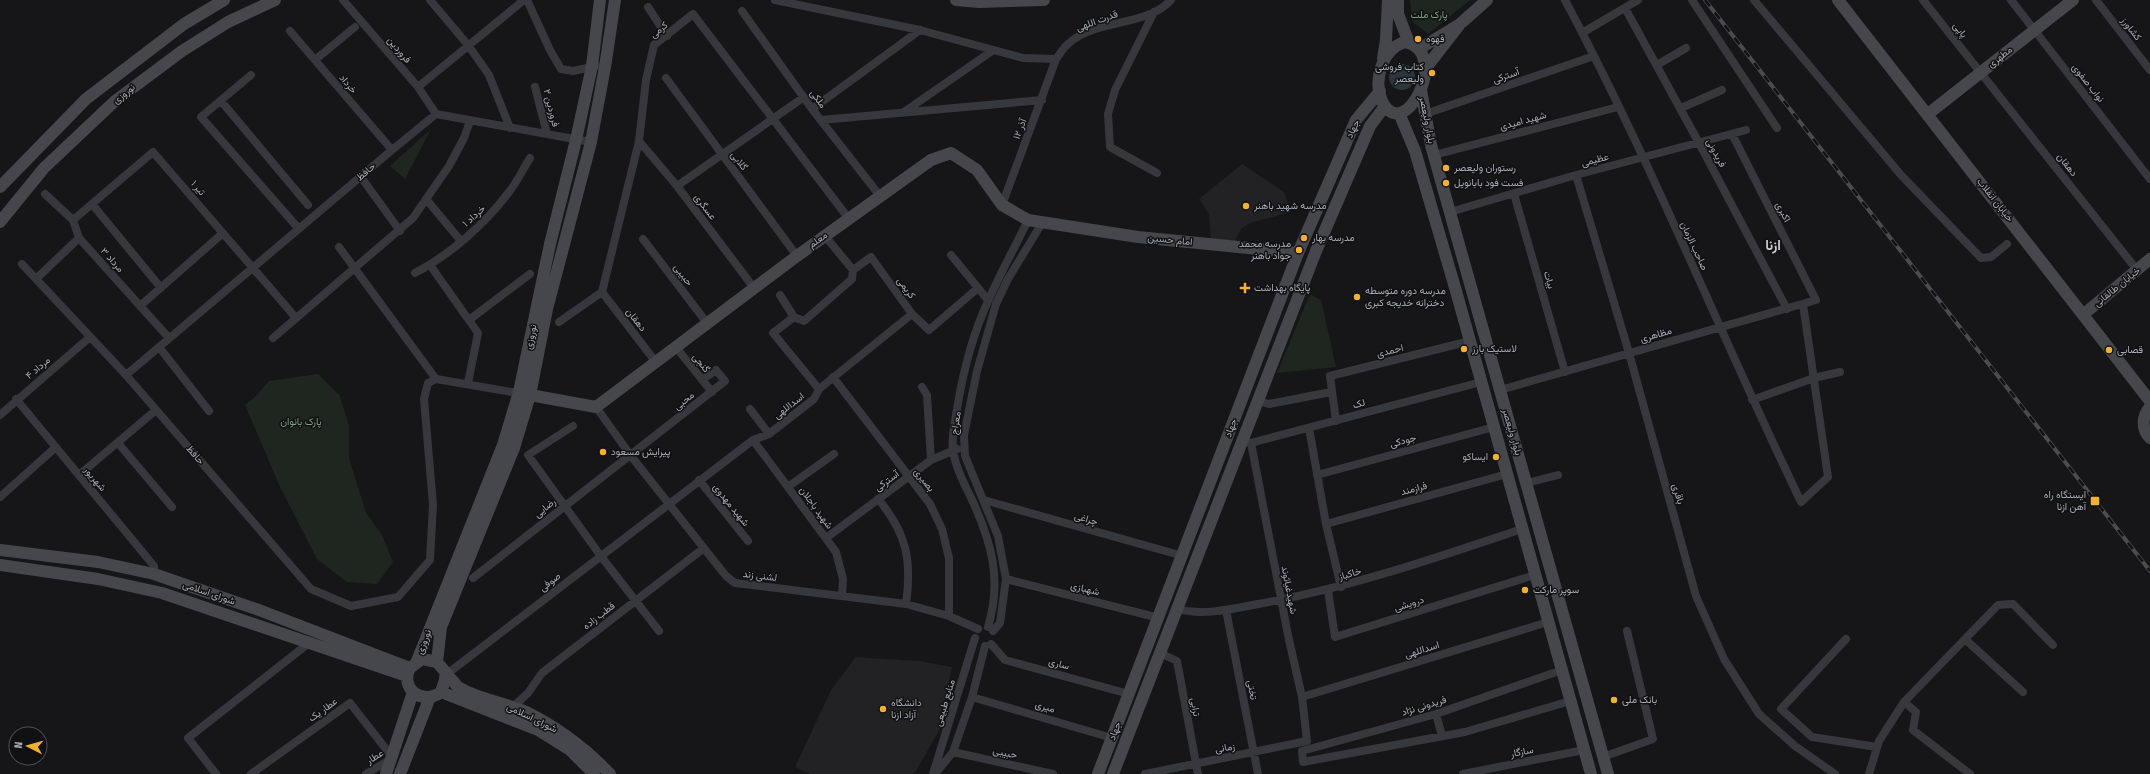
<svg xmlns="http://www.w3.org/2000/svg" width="2150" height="774" font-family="'Fira Sans Condensed',Vazirmatn,sans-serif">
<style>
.built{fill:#222225}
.green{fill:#1e261f}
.water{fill:#2c353c}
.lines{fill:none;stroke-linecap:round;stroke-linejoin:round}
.street{stroke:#37383d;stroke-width:8}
.secondary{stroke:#45474d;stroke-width:12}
.rail-casing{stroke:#4a4c52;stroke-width:4}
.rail{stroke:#111113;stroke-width:2.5;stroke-dasharray:8;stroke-linecap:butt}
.poi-dot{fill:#f2b134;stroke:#111113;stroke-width:1.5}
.labels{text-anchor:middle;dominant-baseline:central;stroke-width:3;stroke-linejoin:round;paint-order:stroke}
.park-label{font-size:10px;fill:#7fa381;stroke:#111113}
.street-label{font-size:10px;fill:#a8adb8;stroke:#111113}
.poi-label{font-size:10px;fill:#a8adb8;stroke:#111113;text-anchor:start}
.district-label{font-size:14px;font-weight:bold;fill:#c9ccd4;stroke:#111113}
</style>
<rect width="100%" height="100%" fill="#161618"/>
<!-- built -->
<path class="built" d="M1242 164 1284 192 1291 212 1250 223 1241 229 1234 243 1211 240 1209 214 1199 199Z
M856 657 919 661 952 667 940 729 916 771 912 774H810L795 767 831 690Z"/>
<!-- green -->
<path class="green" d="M1410 0H1470L1428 34 1412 21Z
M431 129 405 179 390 166Z
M1310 294 1321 300 1336 367 1277 373Z
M318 374 340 396 349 426V458L366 513 382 535 393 562 377 584 347 582 317 559 280 487 245 405 255 397 269 381Z"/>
<!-- water -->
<path class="water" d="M1389 77a13 13 0 1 1 26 0a13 13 0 1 1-26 0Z"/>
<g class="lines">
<!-- street -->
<path class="street" d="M343 0 418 87 436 114
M430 0 468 45 489 75 510 128
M527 0 550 50 561 69 573 71 596 66
M775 0 920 30 1023 58 1056 59
M1565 0C1652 163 1721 336 1801 502L1828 477 1803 304
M1692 0 1777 128
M1754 0 1901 175 1981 258 1991 257 2007 244
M1923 0 2137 270
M2011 0 2150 179
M2096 0 2150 70
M648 7 667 36
M1625 8 1699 143 1787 309
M742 11 812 109 880 196
M1154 12 1115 90 1108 114 1110 147 1157 173
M290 31 392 150
M1582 33 1638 0
M315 60 355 27
M1657 65 1686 48
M251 75 201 117 299 229
M666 78 797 256
M418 87 524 0
M535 87 547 134
M221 101 308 205
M1681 108 1722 90
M812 109 920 30
M904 112 992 51
M1425 114 1594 56
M821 120 1042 100
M639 141 677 186 754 288
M1434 155 1618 107
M1576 175 1629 353 1696 596 1724 659 1759 714 1795 746 1835 774
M361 177 400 231
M677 186 804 97
M45 194 73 220 79 238 169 338
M1514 194 1565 372
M426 199 461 241
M92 204 161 288
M1002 205 1056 59C1060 54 1063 48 1068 44 1093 19 1147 27 1171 0
M1450 212 1576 175 1746 130
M73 220 153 152 296 318
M825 236 853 270 871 257 912 314 929 330 978 288
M643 239 707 323
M339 247 436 379
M951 255 988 300
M22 264 126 375
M430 265 478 333 468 383
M415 273C451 254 485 224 509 192 517 182 523 169 530 158
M37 278 79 238
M602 292 655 361
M780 295 794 317
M140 306 223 233
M469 320 530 274
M559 322 602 292 639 141 646 80 654 45 693 14 849 219
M273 338 413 218 449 166 464 138 470 121
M675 346 712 392
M159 347 209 411
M833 377 930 504 942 529 949 558V616
M922 387 927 395 931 460
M819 389 773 333 794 317 804 321 852 279 853 270
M1500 390 1816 300 1732 134
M523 394 436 379 428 383 424 399 433 505 430 560 398 597 351 606 311 589 126 375 392 150 436 114 591 142
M16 399 154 566V574
M1752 400 1814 378 1840 372
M1258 401 1269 404 1331 392
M596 407 631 456 726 576 735 583 906 604 949 616 978 629
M750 409 769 434
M0 415 90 337
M1336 421 1330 376 1470 341
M573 426 528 455 600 555 659 631
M1309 428 1326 524 1341 587
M753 440 836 552 843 579 842 596
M1247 442 1251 443 1481 382
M118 443 172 507
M79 475 156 410
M1317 475 1494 427
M699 480 748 541
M1527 483 1558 475
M789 486 834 454
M0 497 56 447
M878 499C907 533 912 561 906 604
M984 500 1183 556
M1326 524 1507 474
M826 538 931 460 957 449
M473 578 725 381 716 370 702 380
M1006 579 1159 618
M1328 590 1335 637 1535 575
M1177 609C1203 616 1232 609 1258 604 1349 588 1435 558 1522 529
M1226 610 1258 774
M988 627C1002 581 992 544 973 502 965 485 956 469 953 451 951 438 955 422 957 409 963 372 973 333 989 299 1001 272 1015 247 1028 220
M993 631 1000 623 1006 579 998 536 965 456 964 435 977 371 996 304 1008 279 1042 223
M1846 639 1781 709 1812 737 1877 747
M1966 640 2023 692
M991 644 1005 660 1129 694
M1160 653 1177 661 1198 774
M1562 670 1436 714 1302 751 1303 762 1465 732 1570 701
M443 677 753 440 769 434 814 399 819 389 912 314
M972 697 1112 738
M1302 697 1548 622
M1904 702 1916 712 1913 730 1970 774
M513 707 528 693 542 673 704 548
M1436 714 1442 736
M953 752 1053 774
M1603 757 1653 739 1627 631
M216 774 188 738 309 643
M251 774 350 703 393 758 366 774
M933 774 975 638
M935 774 953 752 972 697 985 646
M1145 774 1307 741 1302 697 1289 640 1251 443
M1463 774 1584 750
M1869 774 1879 741 1904 702 1998 605 2013 604 2053 645"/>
<!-- secondary -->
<path class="secondary" d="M956 0 979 2 1044 0
M1398 0V14L1409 43
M1838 0 2150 401
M1460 24 1487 0
M1405 42C1453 52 1403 147 1382 101 1373 80 1382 49 1405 42Z
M1419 49 1460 24 1425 69
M1383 58 1386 40 1388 0
M1421 90 1431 145 1608 774
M1399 113 1415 151 1456 291 1591 774
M1928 114 2073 0
M0 187 86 99 184 24 224 0
M0 222 44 168 115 101 182 51 228 22 275 0
M2084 314 2150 259
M530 395 596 407 797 256 931 160 951 153 977 170 1002 205 1028 220 1138 237 1298 253
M2150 407C2142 416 2141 429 2150 438
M0 550 98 562 154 574 259 610 410 668
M0 565 98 579 162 593 407 676
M422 659 437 662 447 674 441 692C423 706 399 689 410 668Z
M417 661 503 445 519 392 550 244 576 140 592 66 600 0
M437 662 441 627 514 448 530 395 547 309 591 142 605 67 615 0
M447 674C450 678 454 682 457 686 472 698 507 703 526 712 559 728 585 748 610 774
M441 692 538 730 570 750 594 774
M386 774 413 692
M400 774 430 697
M1098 774 1298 253 1356 120 1380 91
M1113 774 1316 251 1370 126 1385 106"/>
<!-- rail casing -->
<g class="rail-casing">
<path id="rail" d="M1705 0 2150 571"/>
</g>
<!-- rail -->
<use href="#rail" class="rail"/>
</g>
<!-- markers -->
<g class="poi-dot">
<circle cx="1418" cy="39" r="4"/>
<circle cx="1432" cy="73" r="4"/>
<circle cx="1446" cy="168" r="4"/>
<circle cx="1446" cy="183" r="4"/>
<circle cx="1246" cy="206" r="4"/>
<circle cx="1304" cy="238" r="4"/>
<circle cx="1299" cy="250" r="4"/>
<path d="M1243 282h4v4h4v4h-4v4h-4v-4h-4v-4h4z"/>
<circle cx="1357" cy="297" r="4"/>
<circle cx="1464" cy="349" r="4"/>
<circle cx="2109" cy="350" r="4"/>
<circle cx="603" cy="452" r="4"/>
<circle cx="1496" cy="457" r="4"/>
<rect x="2090" y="496" width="10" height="10" rx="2"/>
<circle cx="1525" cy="590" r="4"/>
<circle cx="1614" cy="700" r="4"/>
<circle cx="883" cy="709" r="4"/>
</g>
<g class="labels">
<!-- park labels -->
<g class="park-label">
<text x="1429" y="15">پارک ملت</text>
<text x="301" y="422">پارک بانوان</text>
</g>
<!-- street labels -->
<g class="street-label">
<text transform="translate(1097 21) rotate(-20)">قدرت اللهی</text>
<text transform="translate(2131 29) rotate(52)">کشاورز</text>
<text transform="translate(659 30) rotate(-39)">کرمی</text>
<text transform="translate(1960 30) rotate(51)">پاپی</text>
<text transform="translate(399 50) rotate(49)">فروردین</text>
<text transform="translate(2000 57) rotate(-38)">مطهری</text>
<text transform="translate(1506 76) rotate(-19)">آسترکی</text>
<text transform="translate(2088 83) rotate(52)">نواب صفوی</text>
<text transform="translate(348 84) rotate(50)">خرداد</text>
<text transform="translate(124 94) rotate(-39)">نوروزی</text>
<text transform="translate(818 99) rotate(54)">ملکی</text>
<text transform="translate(551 108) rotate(76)">فروردین ۲</text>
<text transform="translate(1427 120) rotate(79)">بلوار ولیعصر</text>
<text transform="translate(1523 121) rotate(-15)">شهید امیدی</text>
<text transform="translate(1020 129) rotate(-69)">۱۲ آذر</text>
<text transform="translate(1353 129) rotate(-64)">جهاد</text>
<text transform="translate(1716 153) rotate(62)">فریدونی</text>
<text transform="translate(1595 160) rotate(-15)">عظیمی</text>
<text transform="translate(739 161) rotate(53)">گلابی</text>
<text transform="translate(2067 165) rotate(52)">دهقان</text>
<text transform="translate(366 172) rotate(-41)">حافظ</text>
<text transform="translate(198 188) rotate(49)">تیر ۱</text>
<text transform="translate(1995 200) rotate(52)">خیابان انقلاب</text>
<text transform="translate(705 207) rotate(53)">عسگری</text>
<text transform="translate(1783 212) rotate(63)">اکبری</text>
<text transform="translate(474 216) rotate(-42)">خرداد ۱</text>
<text transform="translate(818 240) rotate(-36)">معلم</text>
<text transform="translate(1170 240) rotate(6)">امام حسین</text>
<text transform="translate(1694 246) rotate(65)">صاحب الزمان</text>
<text transform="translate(112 260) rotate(48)">مرداد ۳</text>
<text transform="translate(683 275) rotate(53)">حبیبی</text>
<text transform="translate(1549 280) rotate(74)">بیات</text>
<text transform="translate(2117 287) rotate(-39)">خیابان طالقانی</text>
<text transform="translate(906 288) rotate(54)">کریمی</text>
<text transform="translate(636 320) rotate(52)">دهقان</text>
<text transform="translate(1656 335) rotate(-16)">مظاهری</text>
<text transform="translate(531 337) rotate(-78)">نوروزی</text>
<text transform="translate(1390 351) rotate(-14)">احمدی</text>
<text transform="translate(701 363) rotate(51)">گنجی</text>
<text transform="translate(38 368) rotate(-40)">مرداد ۴</text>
<text transform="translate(684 401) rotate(-39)">محبی</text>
<text transform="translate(1359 404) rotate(-15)">لک</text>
<text transform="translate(789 406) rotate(-38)">اسداللهی</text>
<text transform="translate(956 423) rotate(-80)">معراج</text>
<text transform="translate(1231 428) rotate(-69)">جهاد</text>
<text transform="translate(1512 432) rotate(74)">بلوار ولیعصر</text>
<text transform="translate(1403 441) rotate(-15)">جودکی</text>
<text transform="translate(195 455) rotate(49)">حافظ</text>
<text transform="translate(95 479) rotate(50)">شهریور</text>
<text transform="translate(924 480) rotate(52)">بصیری</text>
<text transform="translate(887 481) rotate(-36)">آسترکی</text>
<text transform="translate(1414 489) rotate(-15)">فرازمند</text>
<text transform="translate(1678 494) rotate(74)">باقری</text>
<text transform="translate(731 505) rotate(51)">شهید مهدوی</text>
<text transform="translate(545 508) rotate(-38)">رضایی</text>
<text transform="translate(816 508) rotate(54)">شهید باجلان</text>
<text transform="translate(1086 519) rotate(16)">چراغی</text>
<text transform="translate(1350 574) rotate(-16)">خاکباز</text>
<text transform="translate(760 576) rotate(7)">لشنی زند</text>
<text transform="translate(550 582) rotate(-38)">صوفی</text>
<text transform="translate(1085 589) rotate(14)">شهبازی</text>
<text transform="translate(1289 590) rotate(79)">شهید‌غیاثوند</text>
<text transform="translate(209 593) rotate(19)">شورای اسلامی</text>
<text transform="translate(1409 604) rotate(-17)">درویشی</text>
<text transform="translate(599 616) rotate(-38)">قطب زاده</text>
<text transform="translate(424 642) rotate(-69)">نوروزی</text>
<text transform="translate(1422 650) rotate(-17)">اسداللهی</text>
<text transform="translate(1059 664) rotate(15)">ساری</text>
<text transform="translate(1252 690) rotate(79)">تختی</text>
<text transform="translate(945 703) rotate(-73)">منابع طبیعی</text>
<text transform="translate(1424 706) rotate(-17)">فریدونی نژاد</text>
<text transform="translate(1045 707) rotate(16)">میری</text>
<text transform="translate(1195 707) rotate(80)">ترابی</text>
<text transform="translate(323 710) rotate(-36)">عطار یک</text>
<text transform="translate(532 718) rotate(26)">شورای اسلامی</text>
<text transform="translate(1115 731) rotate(-69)">جهاد</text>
<text transform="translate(1225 748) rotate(-9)">زمانی</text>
<text transform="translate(1522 752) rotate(-11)">سازگار</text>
<text transform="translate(1005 753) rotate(12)">حبیبی</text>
<text transform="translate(375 757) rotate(-31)">عطار</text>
</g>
<!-- poi labels -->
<g class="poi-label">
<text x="1426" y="39">قهوه</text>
<text x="1424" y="67" text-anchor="end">کتاب فروشی<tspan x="1424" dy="12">ولیعصر</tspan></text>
<text x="1454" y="168">رستوران ولیعصر</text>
<text x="1454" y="183">فست فود بابانویل</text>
<text x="1254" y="206">مدرسه شهید باهنر</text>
<text x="1312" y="238">مدرسه بهار</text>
<text x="1291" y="244" text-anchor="end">مدرسه محمد<tspan x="1291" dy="12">جواد باهنر</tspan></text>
<text x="1254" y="288">پایگاه بهداشت</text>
<text x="1365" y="291">مدرسه دوره متوسطه<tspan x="1365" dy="12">دخترانه خدیجه کبری</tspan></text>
<text x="1472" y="349">لاستیک بارز</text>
<text x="2117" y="350">قصابی</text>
<text x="611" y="452">پیرایش مسعود</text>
<text x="1488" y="457" text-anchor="end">ایساکو</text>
<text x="2086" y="495" text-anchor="end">ایستگاه راه<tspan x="2086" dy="12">آهن ازنا</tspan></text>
<text x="1533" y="590">سوپر مارکت</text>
<text x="1622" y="700">بانک ملی</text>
<text x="891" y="703">دانشگاه<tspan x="891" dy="12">آزاد ازنا</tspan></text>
</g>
<!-- district labels -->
<g class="district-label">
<text x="1773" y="245">ازنا</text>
</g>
</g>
<!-- north arrow -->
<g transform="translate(28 746) rotate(276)"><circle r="19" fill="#111113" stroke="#4d4f55"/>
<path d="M0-3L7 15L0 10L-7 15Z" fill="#f2b134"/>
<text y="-6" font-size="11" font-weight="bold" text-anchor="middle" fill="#a8adb8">N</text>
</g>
</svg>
